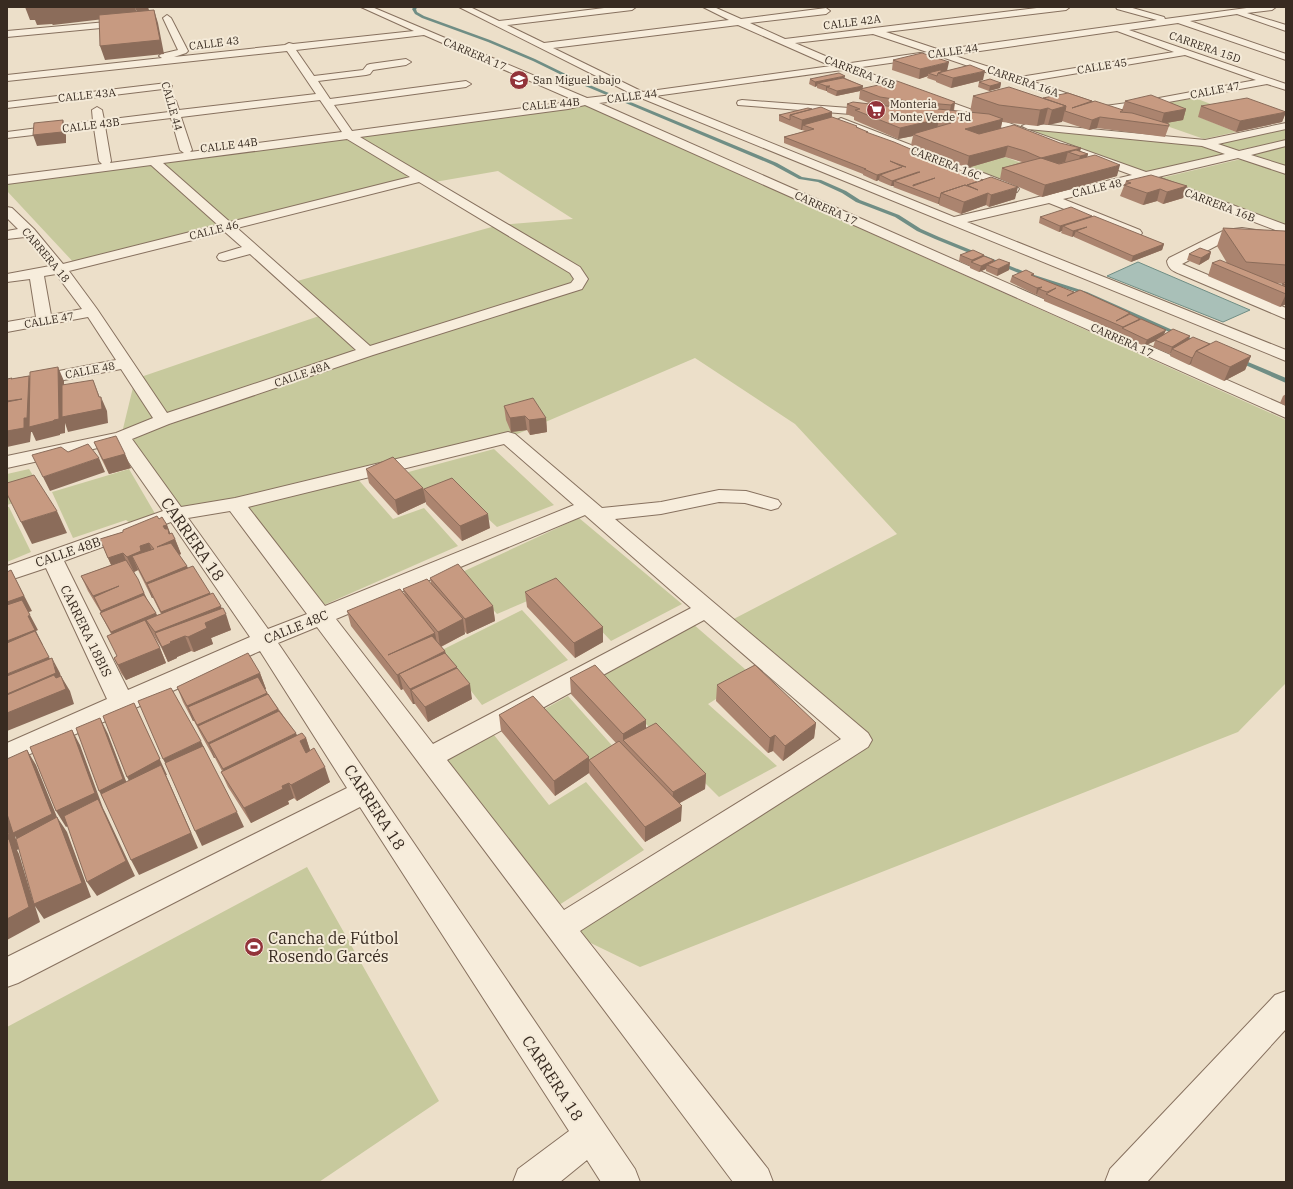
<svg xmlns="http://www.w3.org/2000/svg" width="1293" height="1189" font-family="'IBM Plex Serif',serif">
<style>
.green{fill:#c7c99d}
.water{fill:#a9c0b8;stroke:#708e85}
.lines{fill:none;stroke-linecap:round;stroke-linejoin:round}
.stream{fill:#708e85;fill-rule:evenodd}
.minor-casing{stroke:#87715f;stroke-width:2}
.minor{fill:#f7eddc;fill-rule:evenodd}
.wall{fill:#ab846f;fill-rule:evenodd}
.shaded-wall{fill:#8b6c5a;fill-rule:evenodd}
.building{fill:#c79a81;stroke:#8b6c5a;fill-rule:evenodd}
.labels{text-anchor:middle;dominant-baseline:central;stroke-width:4;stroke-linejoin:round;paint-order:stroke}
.far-street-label{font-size:11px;fill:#382b21;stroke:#f4ead8}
.far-poi-label{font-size:11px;fill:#382b21;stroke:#f4ead8;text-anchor:start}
.street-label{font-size:13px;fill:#382b21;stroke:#f4ead8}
.near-street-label{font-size:16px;fill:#382b21;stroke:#f4ead8}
.near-poi-label{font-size:16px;fill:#382b21;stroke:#f4ead8;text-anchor:start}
</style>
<rect width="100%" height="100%" fill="#ecdfc9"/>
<!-- green -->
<path class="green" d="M1195 98 1229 111 1199 117 1236 132 1204 139 1161 124 1148 106Z
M586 101 819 210 1286 420V683L1238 732 640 967 560 928 859 740 724 624 897 534 795 424 695 358 508 438 175 514 121 437 135 379 325 314 290 283 499 225 573 219 498 171 429 183 397 184 76 265 7 191V180Z
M1015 128H1029L1199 145 1226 154 1142 174Z
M1286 129V140L1234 151 1211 144Z
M1286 146V167L1249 155Z
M1005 157 1038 169 998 180 968 167Z
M1241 159 1286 174V226L1161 178Z
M494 449 554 505 497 527 457 490 427 501 401 474Z
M29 469 44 493 7 505V474Z
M129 469 157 517 130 523 126 520 73 538 52 492Z
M356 477 393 519 424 508 458 546 324 605 242 505Z
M7 507H9L31 552 7 562Z
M579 518 682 604 611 641 560 587 497 614 460 573Z
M522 610 568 660 482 705 440 651Z
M693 624 753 676 708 704 777 766 719 797 598 676Z
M568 696 616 750 592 765 541 711Z
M494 735 549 805 586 782 644 850 556 907 443 759Z
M307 867 439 1101 319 1182H7V1027Z"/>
<!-- water -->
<path class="water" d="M1138 262 1250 310 1223 322 1107 276Z"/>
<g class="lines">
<!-- stream -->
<path class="stream" d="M414 7H418L416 9 417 12 424 16 490 40 535 59 580 81 777 163 802 177 821 180 846 191 860 200 899 215 921 229 939 237 1025 272 1087 292 1204 344 1201 346 1199 345 1083 294 1021 274 935 239 917 231 895 217 856 202 842 193 818 182 799 179 773 165 578 83 533 61 488 42 422 18 415 14 412 9Z
M1236 357 1286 378V383L1234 360 1233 359Z"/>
<!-- minor casing -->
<g class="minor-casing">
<path id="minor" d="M361 7H372L587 98 630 93 459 7H470L499 21 612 7H636L632 10 507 25 544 43 729 20 703 7H714L741 19 826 8 830 11 826 14 750 23 785 39 1045 7H1070L1066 10 886 32 940 50 1157 20 1117 9 1116 7H1129L1164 17 1165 19 1254 7H1276L1272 10 1247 13 1286 25V31L1237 14 1190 21 1286 54V60L1178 23 1129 30 1286 84V90L1267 84 1163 103 1158 100 1159 98 1256 80 1185 55 1031 81 1092 102 1093 104 1092 106 1088 107 939 56 855 68 1146 172 1225 154 1202 146 1028 129 1022 126 1028 123 1205 140 1286 123V129L1218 144 1239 151 1286 140V146L1251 155 1286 166V174L1238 158 1158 177 1286 225V234L1144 180 1063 199 1140 230 1142 233 1140 236 1135 237 1049 203 967 222 1286 350V361L641 98 599 103 1286 406V418L585 105 568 109 360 137 580 267 588 279 582 289 373 355 169 424 132 439 181 507 235 498 508 432 515 434 602 508 661 502 719 490 746 491 778 500 781 504 778 508 771 510 745 503 719 502 661 514 615 519 868 733 872 740 868 747 580 931 768 1169 773 1182H733L317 627 278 643 635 1169 640 1182H601L587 1160 560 1182H513L518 1169 569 1131 360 807 18 983 7 987V957L347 788 260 651 131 710 7 764V743L107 699 46 568 7 581V566L163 511 116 444 7 468V456L116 433 153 418 121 369 7 391V381L116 360 88 317 7 332V322L36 317 30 279 7 282V274L50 266 25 237 7 239V231L18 229 7 218V207L12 208 34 229 63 264 218 225 151 165 7 184V176L102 164 99 161 94 128 7 138V132L93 121 92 110 97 107 102 110 104 120 169 112 166 101 171 98 176 101 179 110 316 94 287 51 7 81V75L162 58 159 56 161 54 178 50 163 18 167 15 171 18 188 51 186 53 174 57 285 45 289 43 293 44 414 31ZM738 25 831 66 643 92 553 48ZM1117 31 1174 52 1020 77 952 55ZM873 34 927 52 844 64 795 43ZM424 35 576 101 352 131 334 105 466 87 471 84 466 81 330 99 318 81 366 75 370 74 373 70 406 65 411 62 406 59 370 64 367 65 363 70 314 76 296 50ZM842 70 1132 175 954 217 655 96ZM320 100 342 132 190 152 192 150 181 117ZM171 118 180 150 184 153 110 163 111 161 105 126ZM347 139 410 177 230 222 163 163ZM419 182 570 273 574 279 571 283 370 346 237 228ZM225 232 242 247 219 254 217 257 219 260 224 261 250 254 356 350 167 413 97 309 69 271ZM56 274 82 309 51 315 44 276ZM504 444 574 505 325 606 248 507ZM230 511 307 614 268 629 188 518ZM585 515 691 608 433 744 336 619ZM171 522 250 637 128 690 64 561ZM704 620 841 739 564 910 447 760Z
M129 20 132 21 133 23 132 25 7 37V31Z
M167 83 172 86 171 88 7 108V102Z
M742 100 876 110 881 113 876 116 738 105 737 103 738 101Z
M1142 101 1146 102 1147 104 1146 106 1105 112 1100 109 1105 106Z
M841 118 1017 186 1019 189 1017 192H1009L837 123 835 121Z
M1242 228 1263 231 1286 241V250L1255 238 1233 237 1182 264 1286 308V319L1180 274C1173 271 1168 269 1167 261L1169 258 1225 230Z
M1286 991V1029L1147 1182H1105L1110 1169 1275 995Z"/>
</g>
<!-- minor -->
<use href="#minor" class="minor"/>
</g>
<!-- wall -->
<path class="wall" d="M893 60 947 70 983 80 951 88 936 82V81L927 78 928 76 919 79 892 70Z
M845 78 863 86 862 89 955 102 954 111 973 112H970L973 96 1043 98 1092 101V102L1122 110 1125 101 1186 109 1183 120 1166 123 1169 126 1165 137 1097 128 1089 130 1062 121 1048 125 1044 124 1037 126 1002 122 1001 128 1080 151 1088 154 1087 157 1117 176 1042 197 1000 179 1002 168 1022 162 1005 157 967 168 911 145 913 136 898 139 854 120V117L846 114 847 104H871L859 99 860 91 836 96 827 92V91H826L817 88V86L815 87 809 84 810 79Z
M979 82 1001 83 1000 88 989 91 978 87Z
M1201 106 1286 112 1282 122 1236 132 1198 117Z
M812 109 832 112V117L857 127 868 133 1015 199 989 207 986 205 961 214 939 205V204H938L893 187 894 186H891L879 181V180L876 181 863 175V174L784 143V137L805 131 802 130H801L779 121V115Z
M1126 181 1187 186 1183 198 1163 204 1157 201 1143 205 1120 196Z
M1040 217H1091L1164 244 1162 250 1131 262 1074 237V236L1072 237 1061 233 1062 231 1059 232 1039 223Z
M1223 228 1286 233V304L1280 307 1208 276 1212 263H1227L1217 246ZM1276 283 1283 284 1282 285Z
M1211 252 1209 259 1199 265 1187 260 1189 254Z
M960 255H984V257L994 260 993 262 1009 270 997 276 986 271V269L979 272 970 268V266L959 261Z
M1034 274 1033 276 1074 292 1073 293 1140 319 1139 321 1164 334 1210 344 1251 356 1245 370 1224 381 1190 365 1191 364 1189 365 1170 356 1171 353 1170 354 1153 347 1155 341 1144 346 1120 335 1121 333 1044 301V299L1037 295V294L1036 295 1010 282 1012 276Z
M1286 394V406L1280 403 1283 396Z
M504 406 546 418 547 432 530 435 527 430 511 432 506 420Z
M94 442 125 454 131 468 109 474 100 456Z
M366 469 423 488 424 489 490 528 462 541 426 504V502L398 515 369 483Z
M159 519 167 525 170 534 175 539 181 554 179 555 188 568 210 593 222 609 231 630 211 638 213 644 194 652 191 651 177 657V658L168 662 161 647 152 633 160 648 166 663 126 680 121 673 114 658 117 656 111 634 100 613 101 612 100 611 88 591 81 576 111 565 100 539 123 532ZM138 570 152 598H153L161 614 157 615 147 599 134 572Z
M430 578 493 606 495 621 467 634 464 631 465 634 441 647 445 651 446 654 457 668 472 699 428 722 415 704H413L403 689 401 690 351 626 347 611 405 596 403 589 431 583Z
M525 592 603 627V642L575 658 527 607Z
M260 673 266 689H265L268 694 297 735 306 738 310 750 330 782 297 801 294 798 288 801 289 804 251 823 228 787 221 772 222 771 215 758H214L204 740 194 721H193L183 702 177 687Z
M570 678 646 728 706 774 705 789 680 803 681 821 645 842 590 775 589 773 555 796 501 731 499 715 589 757V760L616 743 571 694Z
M717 685 816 723 814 738 783 761 773 751 768 753 716 701Z"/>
<!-- shaded-wall -->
<path class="shaded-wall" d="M25 7H135L138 15 53 25 52 24 37 25 35 20H30Z
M135 7H148L151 16 138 17Z
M154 10 158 23 164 54 105 60 100 46Z
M949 62 947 71 928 73V76L919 79 920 69Z
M985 71 983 80 951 88 953 78Z
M845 76 844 81 818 83 817 86 815 87V82Z
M1001 83 1000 88 989 91 990 86Z
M826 86H830L827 87V91H826Z
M863 86 862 90 860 89V91L836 96 837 91Z
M955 102 953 112 949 115 951 105Z
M1066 106 1062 122 1048 125 1052 110Z
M1048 108 1044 124 1037 126 1040 110Z
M1186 109 1183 120 1161 124 1164 113Z
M832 112 831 122 803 125 802 130H801L802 120Z
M1286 112 1282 122 1236 132 1240 121Z
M1100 117 1097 128 1089 130 1092 120Z
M939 119 937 129 913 134V136L898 139 900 128Z
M1003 119 1000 130 963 140 965 129Z
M63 120 66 131V143L37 146 33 135Z
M1008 146 1005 157 967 168 969 156Z
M1081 148 1079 156 1068 152 1065 162 1038 169 1041 158Z
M1088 154 1085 165 1077 167 1080 156Z
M1120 165 1117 176 1042 197 1045 185Z
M902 167 880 175 879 180 876 181 877 175Z
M918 172V178L894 181V186H891L892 181Z
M1187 186 1183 198 1163 204 1167 192Z
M1018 187 1015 199 989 207 991 195Z
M1160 189 1157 201 1143 205 1147 193Z
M988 193 986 205 961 214 964 202Z
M939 198H940L939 204H938Z
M1092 216 1090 222 1063 226 1062 231 1059 232 1060 226Z
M1087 227 1076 231 1074 236 1072 237 1073 231Z
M1164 244 1162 250 1131 262 1133 256Z
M1211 252 1209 259 1199 265 1201 258Z
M984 255 983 262H971L972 260Z
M994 260 992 266 987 265 986 269 979 272 981 266Z
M1010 263 1009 270 997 276 998 269Z
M1042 287 1039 289 1037 294 1036 295 1037 288Z
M1286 294V304L1280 307Z
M1140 319 1137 325 1122 328 1123 327Z
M1166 330 1163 337 1155 340V341L1144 346 1147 340Z
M1190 336 1187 343 1172 349 1171 353 1170 354 1172 347Z
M1251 356 1245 370 1224 381 1230 367Z
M1193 357 1191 364 1189 365 1192 358Z
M58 367 64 381V417L99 397 93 380 102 403 101 397 107 411 108 423 68 432 65 423V433L60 434V435L36 441 32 432H31L30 442 7 447V401L29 376 35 390Z
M525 416 527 430 511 432 510 418Z
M546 418 547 432 530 435 529 420Z
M125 454 131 468 109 474 103 460Z
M99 458 105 472 50 491 43 477Z
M423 488 426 502 398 515 395 500Z
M57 511 67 533 32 544 21 522Z
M488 514 490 528 462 541 460 526Z
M167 525 173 540 175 539 181 554 163 562 157 547 163 526Z
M149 543 155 558 132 556 138 570 134 572 127 557 140 546Z
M123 553 129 568 115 573 108 558Z
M187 566 193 581 147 584 153 598H152L146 583Z
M11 570 32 611 7 620V602Z
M119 586 144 593 151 608 108 626 93 596Z
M210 593 215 608 168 627 161 612Z
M221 606 224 615 226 614 231 630 211 638 213 644 194 652 188 637 185 636 191 651 177 657V658L168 662 155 632Z
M493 606 495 621 467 634 465 619Z
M156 613 162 628 146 620 152 633 118 647 111 632Z
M30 615 38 630 36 631 43 645 7 660V641L28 616Z
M463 619 465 634 440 647 438 632Z
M603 627V642L575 658 574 643Z
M435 633 438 648 388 655Z
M160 648 166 663 126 680 118 665Z
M445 651 448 667 399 674 403 689 401 690 397 675Z
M49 657 55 668 52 658 60 673 64 688 61 676 70 691 74 704 7 731V674Z
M457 667 459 682 411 690 415 704H413L410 689Z
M260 673 266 689 195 721 188 707 194 721H193L187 706Z
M470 684 472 699 428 722 425 707Z
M267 693 273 708 198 726 204 740 197 725Z
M134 703 167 775H166L198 848 139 875 131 860 135 793 127 777Z
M278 709 284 725 209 744 215 758H214L208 743Z
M100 718 108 734 131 794 107 806 99 791Z
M646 720V735L623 740V734Z
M816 723 814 738 783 761 785 746Z
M72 730 80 745 103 808 106 814 135 876 97 896 87 882 102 808 66 827 56 811Z
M296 733 301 749 229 784 223 769Z
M775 735 773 751 768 753 770 738Z
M306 738 311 753 305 756 300 741Z
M201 741 208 756 171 774 163 759Z
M27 750 36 765 59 822 57 817 67 832 91 897 44 919 35 906 40 922 7 940V812ZM15 836 23 848 34 904 19 854 17 850 19 849Z
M589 757V773L555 796 554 781Z
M325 767 330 782 297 801 291 785Z
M706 774 705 789 672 807 673 792Z
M289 783 294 798 288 801 289 804 251 823 244 808 282 786Z
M682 806 681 821 645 842V827Z
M237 812 244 827 202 846 195 831Z"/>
<!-- building -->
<path class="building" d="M31 7H44L31 8Z
M154 10 160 40 100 46 99 15Z
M922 53 949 62 920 69 893 60Z
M970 65 985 71 953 78 938 73Z
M940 70 943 71 938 73 937 76 928 73Z
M839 73 845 76 815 82 810 79Z
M843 78 863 86 837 91 827 87 830 86H826L818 83Z
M990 79 1001 83 990 86 979 82Z
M897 81 955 102 951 105 907 101 880 97 860 89Z
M1009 87 1066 106 1052 110 1048 108 1040 110 999 105 973 96Z
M1068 93 1092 101 1072 108 1095 101 1123 110 1120 112 1132 113 1169 124V126L1100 117 1092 120 1065 111 1066 106 1043 98Z
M1151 95 1186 109 1164 113 1125 101Z
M1247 98 1286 112 1240 121 1201 106Z
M853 102 912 109 907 106 989 114 1003 119 965 129 979 134 1014 125 1060 143 1081 148 1041 158 1059 164 1095 155 1120 165 1045 185 1002 168 1041 158 1025 151 1008 146 969 156 913 134 951 123 939 119 900 128 855 110 860 109 847 104Z
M821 107 832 112 802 120 790 115Z
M808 108 812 109 790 115V120L779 115Z
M832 117 857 126 856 127 868 132H866L894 142 983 180 967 185V186L965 185 941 193 940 198H939L894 181 920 172H918L892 181 880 175 902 167 877 175 864 169H866L784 137 814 129 803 125ZM890 161 906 167 901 166ZM935 178 913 186V185Z
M63 120 62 132 33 135 34 123Z
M1076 150 1088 154 1080 156 1068 152Z
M1151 175 1187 186 1167 192 1160 189 1147 193 1124 185 1131 183 1126 181Z
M991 177 1018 187 991 195 988 193 964 202 941 193 965 185 978 190 967 185Z
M1071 207 1092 216 1060 226 1040 217Z
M1094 216 1164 244 1133 256 1076 231 1087 227 1073 231 1063 226Z
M1223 228 1285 231 1286 233V265L1246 262Z
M1200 248 1211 252 1201 258 1189 254Z
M973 250 984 255 972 260 960 255Z
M984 256 994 260 981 266 971 262Z
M999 259 1010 263 998 269 987 265Z
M1220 260 1286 287V294L1212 263Z
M1026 270 1034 274 1031 275 1074 292 1067 296 1080 290 1130 313 1116 321 1130 314 1140 319 1123 327 1046 294 1056 288 1047 292 1039 289 1042 287 1037 288 1012 276Z
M1286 282V285L1282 284Z
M1141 319 1166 330 1147 340 1122 328Z
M1173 329 1190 336 1172 347 1155 340Z
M1193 337 1210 344 1196 351 1193 357 1192 358 1172 349Z
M1216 341 1251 356 1230 367 1196 351Z
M58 367 59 419 54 420 53 421 29 427 30 372Z
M29 376 27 418H24V428L7 431V402L22 399 7 401V379L12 378 11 379Z
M93 380 99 397H101L102 409 62 417V385Z
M533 398 546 418 529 420 525 416 510 418 504 406Z
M116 436 125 454 103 460 94 442Z
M88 444 99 458 43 477 32 455 61 447 68 452Z
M393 457 423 488 395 500 366 469Z
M34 475 57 511 21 522 7 494V483Z
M452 478 488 514 460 526 424 489Z
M157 516 159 519 162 517 167 525 163 526 165 529H168L169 534 172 533 175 539 157 547 171 543 187 566 146 583 132 556 154 549 149 543 140 546 141 551 127 557 123 553 108 558 100 539 123 532V530Z
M126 560 138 579 144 593 101 611 94 597 119 586 93 596 81 576Z
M458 564 493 606 465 619 430 578Z
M193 566 210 593 161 612 147 584Z
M11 570 24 596 7 602V572Z
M556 578 603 627 574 643 525 592Z
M427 579 463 619 438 632 403 589Z
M400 589 435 633 388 655 432 636 445 651 397 675 347 611Z
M213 593 221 606 155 632 146 620Z
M144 595 156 613 111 632 100 613Z
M22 600 30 615 28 616 35 630 7 641V605Z
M223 608 226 614 205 623 207 628 188 637 185 636 170 642 171 643 162 647 155 633Z
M145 620 160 648 118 665 114 658 117 656 107 636Z
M35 631 49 657 7 674V643Z
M248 653 260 673 187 706 177 687Z
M445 653 457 667 410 689 399 674Z
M52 658 56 673 7 694V676Z
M595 665 646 720 623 734 570 678Z
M755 665 816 723 785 746 775 735 770 738 717 685Z
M457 668 470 684 425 707 411 690Z
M54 675 56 678 61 676 66 689 7 713V695Z
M258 677 267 693 197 725 188 707Z
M171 688 201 741 163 759 138 701Z
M268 694 278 709 208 743 198 726Z
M533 696 589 757 554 781 499 715Z
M134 703 160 759 127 777 103 716Z
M279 711 296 733 223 769 209 744Z
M100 718 123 779 99 791 76 728Z
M656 723 706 774 673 792 623 740Z
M72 730 95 793 56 811 30 747Z
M302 733 306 738 300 741 306 753 314 748 325 767 291 785 289 783 282 786 283 789 244 808 221 772Z
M619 741 682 806 645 827 589 760Z
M203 746 237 812 195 831 165 763Z
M27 750 52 814 13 833 7 814V759Z
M161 765 191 833 131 860 101 794Z
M98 799 126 861 87 882 64 816Z
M57 817 82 883 34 904 16 839Z
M7 828 9 834 7 835Z
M9 839 29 907 7 919V840Z"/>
<!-- icons -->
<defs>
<g id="school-disc" transform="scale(1)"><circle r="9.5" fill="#92333a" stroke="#f4ead8"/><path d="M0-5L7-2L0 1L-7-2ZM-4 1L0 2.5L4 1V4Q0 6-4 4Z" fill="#fff"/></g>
<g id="supermarket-disc" transform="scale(1)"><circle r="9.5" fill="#92333a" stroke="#f4ead8"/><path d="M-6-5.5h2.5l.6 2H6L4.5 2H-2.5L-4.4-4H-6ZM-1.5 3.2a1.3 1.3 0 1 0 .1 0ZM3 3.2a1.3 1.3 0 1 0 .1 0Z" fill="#fff"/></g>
<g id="stadium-disc" transform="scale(1)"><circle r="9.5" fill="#92333a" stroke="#f4ead8"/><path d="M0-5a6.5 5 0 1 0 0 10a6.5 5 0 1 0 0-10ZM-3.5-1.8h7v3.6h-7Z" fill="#fff"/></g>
</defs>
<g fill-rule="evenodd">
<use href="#school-disc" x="519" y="80"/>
<use href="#supermarket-disc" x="876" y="110"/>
<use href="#stadium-disc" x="254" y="947"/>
</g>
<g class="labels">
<!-- far-street labels -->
<g class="far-street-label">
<text transform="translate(852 22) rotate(-7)">CALLE 42A</text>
<text transform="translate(214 43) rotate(-7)">CALLE 43</text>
<text transform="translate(1205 47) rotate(19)">CARRERA 15D</text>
<text transform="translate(953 51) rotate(-8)">CALLE 44</text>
<text transform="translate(475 54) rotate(23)">CARRERA 17</text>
<text transform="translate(1102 66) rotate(-9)">CALLE 45</text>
<text transform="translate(860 72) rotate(21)">CARRERA 16B</text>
<text transform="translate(1023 81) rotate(19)">CARRERA 16A</text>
<text transform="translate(1215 90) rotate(-11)">CALLE 47</text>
<text transform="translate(87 95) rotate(-6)">CALLE 43A</text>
<text transform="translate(632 96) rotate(-7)">CALLE 44</text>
<text transform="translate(551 104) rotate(-5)">CALLE 44B</text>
<text transform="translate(172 106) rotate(74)">CALLE 44</text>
<text transform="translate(91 125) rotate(-7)">CALLE 43B</text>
<text transform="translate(229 145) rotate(-7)">CALLE 44B</text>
<text transform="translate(946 163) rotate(21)">CARRERA 16C</text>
<text transform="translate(1097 188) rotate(-13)">CALLE 48</text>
<text transform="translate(1220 205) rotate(21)">CARRERA 16B</text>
<text transform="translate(826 208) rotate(24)">CARRERA 17</text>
<text transform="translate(214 230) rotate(-14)">CALLE 46</text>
<text transform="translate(46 255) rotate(50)">CARRERA 18</text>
<text transform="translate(49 320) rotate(-10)">CALLE 47</text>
<text transform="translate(1122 340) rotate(24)">CARRERA 17</text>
<text transform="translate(90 370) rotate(-11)">CALLE 48</text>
<text transform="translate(302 374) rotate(-19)">CALLE 48A</text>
</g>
<!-- far-poi labels -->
<g class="far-poi-label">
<text x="533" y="80">San Miguel abajo</text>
<text x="890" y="104">Monteria<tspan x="890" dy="13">Monte Verde Td</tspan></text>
</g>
<!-- street labels -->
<g class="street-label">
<text transform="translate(68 552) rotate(-19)">CALLE 48B</text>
<text transform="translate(296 627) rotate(-22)">CALLE 48C</text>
<text transform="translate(86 631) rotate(64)">CARRERA 18BIS</text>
</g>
<!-- near-street labels -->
<g class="near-street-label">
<text transform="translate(193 539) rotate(55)">CARRERA 18</text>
<text transform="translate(375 807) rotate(57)">CARRERA 18</text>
<text transform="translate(553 1078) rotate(57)">CARRERA 18</text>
</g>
<!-- near-poi labels -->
<g class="near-poi-label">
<text x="268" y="938">Cancha de Fútbol<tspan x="268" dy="18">Rosendo Garcés</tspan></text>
</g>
</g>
<!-- border -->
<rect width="1293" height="1189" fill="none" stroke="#382b21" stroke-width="16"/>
</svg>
